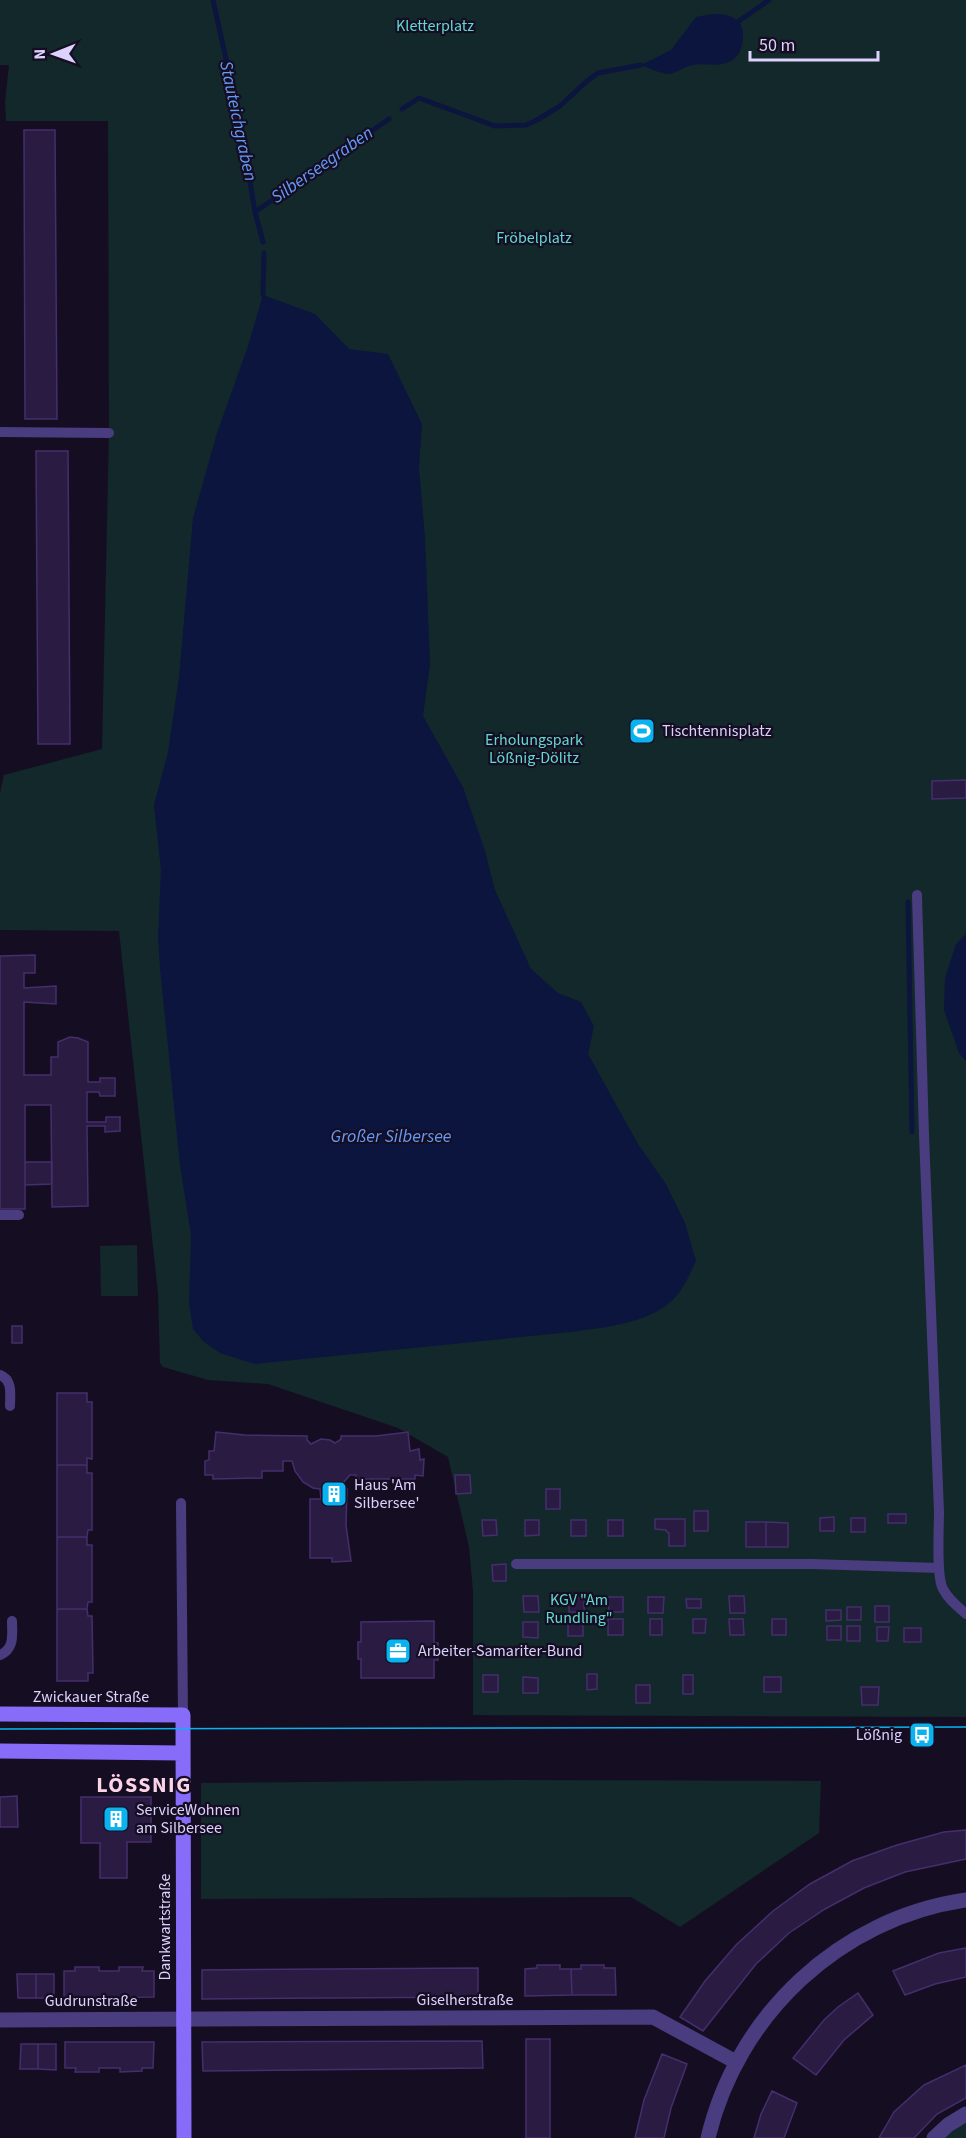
<svg xmlns="http://www.w3.org/2000/svg" width="966" height="2138" font-family="'Source Sans 3',sans-serif">
<style>
.green{fill:#12282b}
.water{fill:#0c153e}
.lines{fill:none;stroke-linecap:round;stroke-linejoin:round}
.stream{stroke:#0c153e;stroke-width:5}
.building{fill:#2a1b42;stroke:#452e6d;stroke-width:1.5}
.lane{stroke:#493c7f;stroke-width:10}
.street{stroke:#493c7f;stroke-width:15}
.secondary{stroke:#876cf9;stroke-width:15}
.tram{stroke:#0ab3f0;stroke-width:1.5}
.labels{text-anchor:middle;dominant-baseline:central;stroke-width:4.5;stroke-linejoin:round;paint-order:stroke}
.park-label{font-size:16px;fill:#60dad0;stroke:#150e22}
.poi-label{font-size:16px;fill:#ddd1fd;stroke:#150e22;text-anchor:start}
.street-label{font-size:16px;fill:#ddd1fd;stroke:#150e22}
.water-label{font-size:18px;font-style:italic;fill:#649bf8;stroke:#150e22}
.district-label{font-size:22px;font-weight:bold;letter-spacing:1.5px;fill:#fdd3e7;stroke:#150e22}
</style>
<rect width="100%" height="100%" fill="#150e22"/>
<!-- green -->
<path class="green" d="M0 0H966V1717L473 1715V1591L469 1547 448 1457 398 1428 268 1384 208 1380 163 1367 160 1363 158 1293 119 931 0 930V793L4 775 102 749 109 433 108 121H6L5 102 9 65H0Z
M137 1245 138 1296H101L100 1246Z
M516 1780 821 1781 819 1833 680 1927 631 1897 201 1899V1783Z
M966 2122V2138H943Z"/>
<!-- water -->
<path class="water" d="M712 14C721 14 731 14 738 21 747 30 743 52 734 59 720 69 708 62 693 65 685 66 676 74 667 74 659 73 649 68 641 65L671 50 696 17Z
M263 295 315 314 349 349 388 354 422 424 419 467 425 537 430 664 423 716 463 787 485 851 495 890 531 969 558 993 581 1002 594 1026 588 1054 638 1144 666 1184 685 1223 696 1261C691 1271 687 1281 681 1290 659 1323 607 1327 571 1332L254 1364 220 1353 204 1342 193 1329 189 1303 191 1235 180 1165 160 968 158 937 161 870 154 805 168 752 179 677 193 518 217 433 247 349Z
M966 934V1061L959 1053 944 1010 945 978 956 944Z"/>
<g class="lines">
<!-- stream -->
<path class="stream" d="M213 0 240 122 255 212 263 242
M739 21 769 0
M402 109 419 98 495 126 526 125 537 120 560 106 587 81 598 73 641 65
M255 212 389 119
M263 295 264 253
M908 902 912 1132"/>
</g>
<!-- building -->
<path class="building" d="M24 130H55L57 419H25Z
M36 451H68L70 744H38Z
M966 780V798L932 799V781Z
M35 955V973H24V988L56 986V1004L24 1002V1075H51V1057H58V1042L70 1037 78 1038 88 1042V1082H100V1078H115V1096H100L99 1092H87V1122H106V1117H120V1131L105 1132V1126H87L88 1206 52 1207 51 1105H25V1209H0V956Z
M25 1162H52V1184L25 1185Z
M12 1326H22V1343H12Z
M57 1393H87V1402H92V1459L87 1458V1465H57Z
M216 1432 245 1435 307 1436V1440L311 1444 321 1439 330 1440 335 1443 341 1439V1436H376L408 1432 410 1451 419 1449 420 1460 424 1459 423 1476 415 1475V1479H356V1475H350L343 1483 342 1489H347L346 1525 351 1561 332 1562V1558H310V1499H321L320 1489 313 1488 303 1482 295 1471 292 1461H283V1471H262V1478L213 1479V1475H205V1461L209 1460V1451H214Z
M57 1465H87V1473H92V1530H88L87 1537H57Z
M455 1475H470L471 1493 456 1494Z
M546 1489H560V1509H546Z
M694 1511H708V1531H694Z
M888 1514H906V1523H888Z
M834 1517V1531H820V1518Z
M851 1518H865V1532H851Z
M655 1519H685V1546H669V1533L667 1532 666 1530 655 1529Z
M482 1520H496L497 1535 483 1536Z
M525 1520H539V1535L525 1536Z
M571 1520H586V1536H571Z
M608 1520H623V1536H608Z
M746 1522H766V1547H746Z
M766 1522 788 1523V1547H766Z
M57 1537H87V1545H92V1602H88L87 1609H57Z
M506 1564V1581H493L492 1565Z
M523 1596H538L539 1612H524Z
M729 1596H744L745 1613H730Z
M608 1597H623V1612H609Z
M648 1597H664L663 1613H648Z
M569 1598H584V1612H569Z
M686 1599H701V1608H687Z
M875 1606H889V1622H875Z
M847 1607H861V1620H847Z
M57 1609H87L88 1616H92L93 1673H88V1681H57Z
M826 1610H841V1620L826 1621Z
M608 1619H623V1635H608Z
M650 1619H662V1635H650Z
M693 1619H706L705 1633H693Z
M729 1619H743L744 1635H730Z
M772 1619H786V1635H772Z
M568 1620H583V1636H568Z
M434 1621V1643H438V1660H434V1678H361V1659H358V1642H361V1622Z
M523 1622H538V1638L523 1637Z
M827 1626H841V1640H827Z
M847 1626H860V1641H847Z
M877 1627H889L888 1641H877Z
M904 1628H921V1642H904Z
M587 1674H597V1689L587 1690Z
M483 1675H498V1692H483Z
M683 1675H693V1694H683Z
M523 1677 538 1678V1693H523Z
M764 1677H781V1692H764Z
M636 1685H650V1703H636Z
M861 1687H879L878 1705H862Z
M17 1796 18 1827H0V1797Z
M81 1797H151V1842H127V1878H100V1843H81Z
M966 1830V1859L905 1872 864 1888 825 1909 789 1933 756 1964 703 2031 680 2017 705 1981 736 1945 773 1911 810 1884 852 1861 897 1845 944 1832Z
M966 1948V1977L935 1984 905 1995 893 1971 939 1953Z
M537 1965H560V1969H571L572 1995 525 1996V1969L537 1968Z
M581 1965H604V1968H615L616 1995H572L571 1969H581Z
M75 1967H99V1971H119V1967H143L142 1971H154V1997L64 1998V1971H75Z
M478 1968V1997L202 1999V1970Z
M17 1974H36V1998H18Z
M36 1974H54V1998H36Z
M858 1993 873 2015 844 2040 816 2075 793 2058 824 2020 838 2007Z
M526 2039H550V2138H526Z
M482 2041 483 2068 203 2071 202 2042Z
M65 2042H154L153 2068H142V2071L120 2072V2068H99V2072H75L76 2068H65Z
M21 2044H38V2069H20Z
M38 2044H56V2070L38 2069Z
M662 2054 687 2064 671 2108 664 2138H635L644 2100Z
M966 2065V2098L937 2114 914 2138H879L894 2112 924 2085Z
M772 2091 797 2103 784 2138H754L761 2114Z"/>
<g class="lines">
<!-- lane -->
<path class="lane" d="M0 432 109 433
M917 895 924 1135 939 1512C939 1529 936 1577 943 1589 948 1599 957 1606 966 1614
M0 1215H19
M0 1375C13 1380 10 1394 10 1406
M181 1503 183 1715
M516 1564H812L939 1568
M0 1655C15 1649 12 1634 12 1621"/>
<!-- street -->
<path class="street" d="M0 2020 653 2017 736 2062
M708 2138C737 2015 840 1918 966 1900
M934 2138 948 2125 966 2114"/>
<!-- secondary -->
<path class="secondary" d="M0 1714 183 1715 184 2138
M0 1751 182 1753"/>
<!-- tram -->
<path class="tram" d="M0 1729 966 1727"/>
</g>
<!-- icons -->
<defs>
<g id="stadium-square" transform="scale(1.35)"><rect x="-9" y="-9" width="18" height="18" rx="4" fill="#0ab3f0" stroke="#150e22"/><path d="M0-5a6.5 5 0 1 0 0 10a6.5 5 0 1 0 0-10ZM-3.5-1.8h7v3.6h-7Z" fill="#fff"/></g>
<g id="building-square" transform="scale(1.35)"><rect x="-9" y="-9" width="18" height="18" rx="4" fill="#0ab3f0" stroke="#150e22"/><path d="M-4-6H4V6H1V3H-1V6H-4ZM-2.5-4.3h1.7v1.8h-1.7ZM.8-4.3h1.7v1.8H.8ZM-2.5-1h1.7V.8h-1.7ZM.8-1h1.7V.8H.8Z" fill="#fff"/></g>
<g id="office-square" transform="scale(1.35)"><rect x="-9" y="-9" width="18" height="18" rx="4" fill="#0ab3f0" stroke="#150e22"/><path d="M-6-3h4V-5.5h4V-3h4V5H-6ZM-1-4.5V-3h2v-1.5ZM-6 0V1H6V0Z" fill="#fff"/></g>
<g id="bus-square" transform="scale(1.35)"><rect x="-9" y="-9" width="18" height="18" rx="4" fill="#0ab3f0" stroke="#150e22"/><path d="M-5-6H5V4H4V6H2V4H-2V6H-4V4H-5ZM-3.5-4V0h7V-4ZM-3.5 1.2v1.5H-2V1.2ZM2 1.2v1.5H3.5V1.2Z" fill="#fff"/></g>
</defs>
<g fill-rule="evenodd">
<use href="#stadium-square" x="642" y="731"/>
<use href="#building-square" x="334" y="1494"/>
<use href="#office-square" x="398" y="1651"/>
<use href="#bus-square" x="922" y="1735"/>
<use href="#building-square" x="116" y="1819"/>
</g>
<g class="labels">
<!-- park labels -->
<g class="park-label">
<text x="435" y="26">Kletterplatz</text>
<text x="534" y="238">Fröbelplatz</text>
<text x="534" y="740">Erholungspark<tspan x="534" dy="18">Lößnig-Dölitz</tspan></text>
<text x="579" y="1600">KGV "Am<tspan x="579" dy="18">Rundling"</tspan></text>
</g>
<!-- poi labels -->
<g class="poi-label">
<text x="662" y="731">Tischtennisplatz</text>
<text x="354" y="1485">Haus 'Am<tspan x="354" dy="18">Silbersee'</tspan></text>
<text x="418" y="1651">Arbeiter-Samariter-Bund</text>
<text x="902" y="1735" text-anchor="end">Lößnig</text>
<text x="136" y="1810">ServiceWohnen<tspan x="136" dy="18">am Silbersee</tspan></text>
</g>
<!-- street labels -->
<g class="street-label">
<text x="91" y="1697">Zwickauer Straße</text>
<text transform="translate(165 1927) rotate(-90)">Dankwartstraße</text>
<text x="465" y="2000">Giselherstraße</text>
<text x="91" y="2001">Gudrunstraße</text>
</g>
<!-- water labels -->
<g class="water-label">
<text transform="translate(238 121) rotate(78)">Stauteichgraben</text>
<text transform="translate(322 165) rotate(-35)">Silberseegraben</text>
<text x="391" y="1136">Großer Silbersee</text>
</g>
<!-- district labels -->
<g class="district-label">
<text x="144" y="1785">LÖSSNIG</text>
</g>
</g>
<!-- north arrow -->
<g transform="translate(54 54) rotate(269)" stroke="#150e22" stroke-width="4.5" paint-order="stroke">
<path d="M0-4.5L10 22L0 15L-10 22Z" fill="#ddd1fd"/>
<text y="-9" font-size="16" font-weight="bold" text-anchor="middle" fill="#ddd1fd">N</text>
</g>
<!-- scale -->
<path d="M750 51v9h128v-9" fill="none" stroke="#ddd1fd" stroke-width="3"/>
<text x="759" y="51" font-size="18" fill="#ddd1fd" stroke="#150e22" stroke-width="4.5" paint-order="stroke">50 m</text>
</svg>
